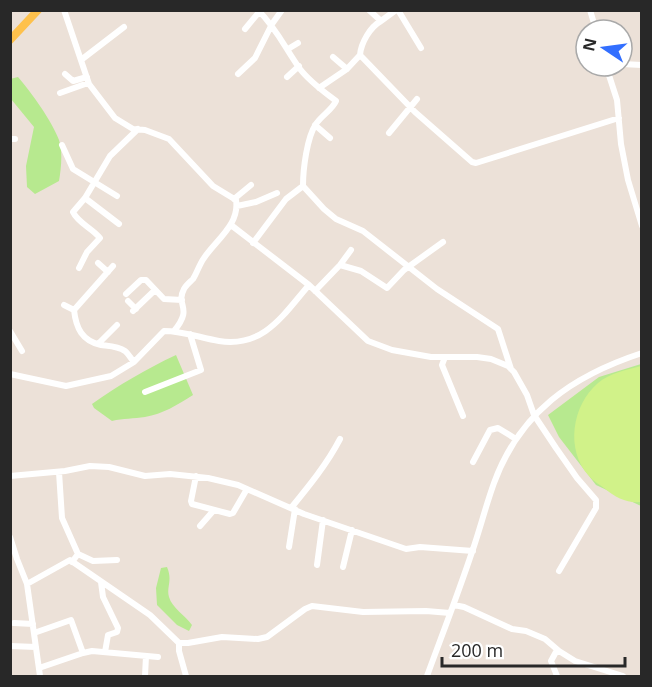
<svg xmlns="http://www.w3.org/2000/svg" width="652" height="687" font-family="'Open Sans',sans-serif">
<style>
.green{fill:#b7e98f}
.pitch{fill:#d1f289}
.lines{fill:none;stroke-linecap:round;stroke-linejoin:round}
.minor{stroke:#fff;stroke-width:6}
.major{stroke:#fec14c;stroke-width:8}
</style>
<rect width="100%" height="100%" fill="#ece1d8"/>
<!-- green -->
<path class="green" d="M18 77C31 92 52 121 59 140 63 152 61 169 59 181L35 194 27 187 26 166 34 127 11 99 10 79Z
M176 355 193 395C177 405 163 414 145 417 134 419 123 418 112 421L94 408 92 404C119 385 146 369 176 355Z
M641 364V506L596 485 559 437 548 415 599 377Z
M167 567C173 581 166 587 169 597 172 608 185 615 192 625L189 631 177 625 157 605 156 588 161 568Z"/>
<!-- pitch -->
<path class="pitch" d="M641 366V502C626 503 616 498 604 488 599 484 593 481 589 476 565 450 572 405 598 383 610 373 626 370 641 366Z"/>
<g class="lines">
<!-- minor -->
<path class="minor" d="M64 10 89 84 115 118 133 129 145 130 169 139 213 186 236 200C240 224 216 240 204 258 199 265 197 273 193 279 190 282 186 285 184 289 175 306 194 307 174 331
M369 10 381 21 396 10
M398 10 421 48
M590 10 596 30
M381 21C370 27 361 43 360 55L415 112 472 162 476 163 619 118
M245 29 259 12
M288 49 298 43
M333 57 347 69
M81 60 124 27
M622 64 642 65
M606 66 617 100 621 144 628 180 642 226
M65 74 73 81 87 77
M238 74 255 58 272 24 282 10
M287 77 299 66
M319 88 347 69 360 55
M60 93 88 83
M315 125 330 138
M389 133 417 99
M10 139H15
M62 145 73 169 117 196
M303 186 324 209 336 219 363 231 437 289 498 329 511 369
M85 198 119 224
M234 199 251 185
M237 206 256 202 277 193
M231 225 309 285 368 341 392 350 431 357H477L491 359 508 366 514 372 527 395 534 415 556 448 577 478 596 500V508L559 571
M253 243 286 199 303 186C303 169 307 137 316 124 322 115 332 110 336 101 323 91 310 82 300 69 285 48 277 29 258 10
M98 263 108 272
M340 265 361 271 387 288 404 270 443 242
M79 268 87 252 100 238C92 228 78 223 73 212L85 198 110 156 138 129
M315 291 340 265 351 250
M126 294 141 280H146L164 299 182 300
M128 301 136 309
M64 305 74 310C76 328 82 341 101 345 109 346 118 346 125 351 128 353 131 359 134 362
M74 310 113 266
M133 311 155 290
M10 331 22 351
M98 344 117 325
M445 357 442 365 463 416
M10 374 66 386 111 376 134 362 164 331C183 331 201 338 219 341 264 348 283 315 309 285
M145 392 201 370 190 334
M473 462 490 430 498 428 516 439
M59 472 62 518 78 554 72 562
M10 476 65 471 90 466 109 467 145 476 170 474 208 478 238 485 304 514 406 549 420 547 473 551
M196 476 191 501 192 504 230 514 233 513 247 489
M291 508C309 486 327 464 340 439
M200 526 214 510
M10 537 17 559 27 584 40 676
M289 547 295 509
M78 554 93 561 117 560
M317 565 323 520
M343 567 352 530
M101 582 103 597 118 628 117 632 108 635 105 652
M27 584 70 560 150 615 179 643H188L222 637 258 639 267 637 305 609 312 606 363 612 426 611 450 613
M454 605 464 607 512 629 526 631 545 639 559 651 575 661 623 676
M14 623 33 624
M34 633 71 620 83 653 39 668
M179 643V651L186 676
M10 646 36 647
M83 653 92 651 158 657
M145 676 146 656
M427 676C442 635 458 594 472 552 480 529 486 505 494 483 520 412 572 376 642 353
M557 676 551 661 557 650"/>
<!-- major -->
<path class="major" d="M10 40 38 10"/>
</g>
<!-- border -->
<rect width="652" height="687" fill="none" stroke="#282828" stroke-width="24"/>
<!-- north arrow -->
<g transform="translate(604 48) rotate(283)"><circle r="28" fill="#ffffff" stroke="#a9a9a9" stroke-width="1.5"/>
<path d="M0-4.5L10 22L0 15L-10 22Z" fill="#336fff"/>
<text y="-9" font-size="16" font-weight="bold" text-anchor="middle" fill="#282828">N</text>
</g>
<!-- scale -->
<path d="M442 657v9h183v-9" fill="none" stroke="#282828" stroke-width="3"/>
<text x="451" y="657" font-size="18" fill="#282828" stroke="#ffffff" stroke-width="4.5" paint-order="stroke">200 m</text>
</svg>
